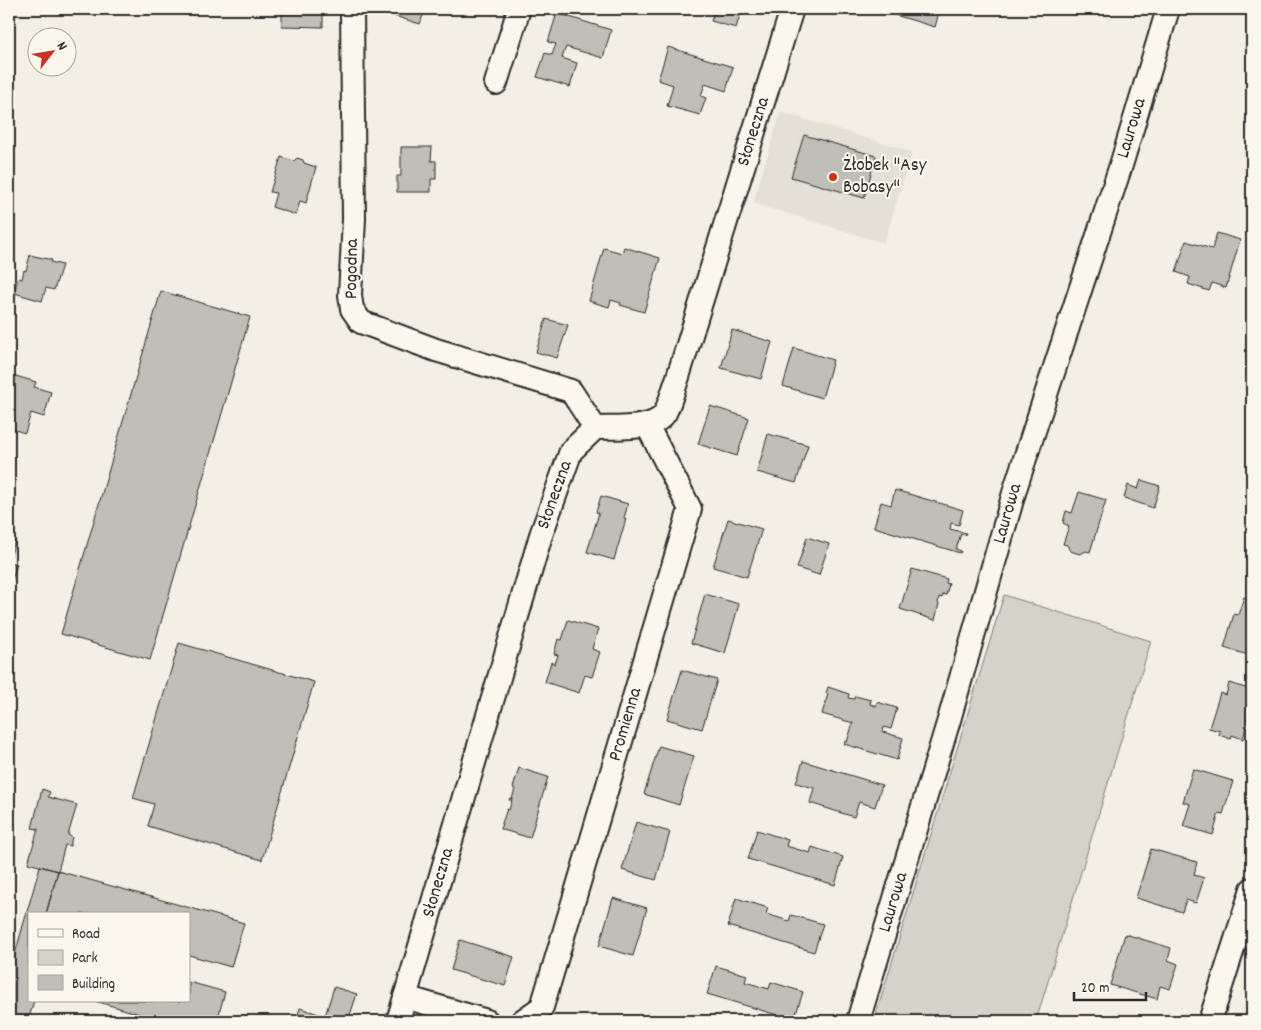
<svg xmlns="http://www.w3.org/2000/svg" width="1261" height="1030" font-family="Dekko,sans-serif">
<style>
.built{fill:#e4e0d6}
.green{fill:#d5d2c9;stroke:#807e7a}
.building{fill:#c0beb6;stroke:#2b2b2b}
.lines{fill:none;stroke-linecap:round;stroke-linejoin:round}
.minor-casing{stroke:#2b2b2b;stroke-width:26}
.minor{stroke:#fbf7ec;stroke-width:22}
.poi-dot{fill:#c8321e;stroke:#fbf7ec;stroke-width:2}
.labels{text-anchor:middle;dominant-baseline:central;stroke-width:4;stroke-linejoin:round;paint-order:stroke}
.street-label{font-size:19px;fill:#2b2b2b;stroke:#fbf7ec}
.poi-label{font-size:19px;fill:#2b2b2b;stroke:#fbf7ec;text-anchor:start}
</style>
<rect width="100%" height="100%" fill="#f3efe4"/>
<filter id="ink" filterUnits="userSpaceOnUse"><feTurbulence type="fractalNoise" baseFrequency=".02" numOctaves="2"/><feDisplacementMap in="SourceGraphic" scale="10" xChannelSelector="R" yChannelSelector="G"/><feConvolveMatrix kernelMatrix="1 2 1 2 8 2 1 2 1" color-interpolation-filters="sRGB"/></filter>
<g filter="url(#ink)">
<!-- built -->
<path class="built" d="M781 112 912 152 884 243 753 203Z"/>
<!-- green -->
<path class="green" d="M1004 595 1151 641 1036 1021H874Z"/>
<!-- building -->
<path class="building" d="M282 9H323V27L282 26Z
M393 9H425L420 24 391 15Z
M715 9H742L736 28 711 21Z
M897 9H940L935 27 895 15Z
M557 13 611 30 603 58 566 47 562 58 577 63 570 87 537 77 545 53 552 55 556 44 548 42Z
M668 47 733 67 726 91 705 84 701 96 706 98 700 115 667 106 673 85 658 80Z
M804 135 876 156 864 198 791 177Z
M401 147H432L431 161H436V179H431V192H397V176H401Z
M281 157 294 161 297 158 303 160 304 163 316 167 306 203 300 201 296 215 272 207 276 193 270 192Z
M1217 233 1240 240 1226 288 1212 283 1209 291 1188 284 1190 277 1176 272 1186 241 1212 249Z
M624 247 660 258 644 312 620 305 621 303 611 300 609 307 589 301 604 248 622 253Z
M30 255 52 260 51 262 62 265 54 290 46 288 42 301 14 293 18 278 22 279 24 270 26 271Z
M161 291 250 317 150 660 61 634Z
M546 319 568 325 557 358 536 352Z
M732 330 772 342 761 379 721 368Z
M794 348 833 360 822 398 783 386Z
M9 374 36 382 34 387 51 392 44 417 31 413 25 433 9 428Z
M710 406 749 418 737 456 698 444Z
M768 434 808 445 796 483 757 472Z
M1141 480 1160 486 1153 508 1124 498 1128 485 1138 489Z
M895 490 963 510 959 525 951 523 950 529 966 533 965 535 961 534 956 549 961 551 960 553 874 527 881 502 891 505Z
M1079 492 1106 500 1090 552 1086 551 1080 554 1070 551 1067 545 1063 544 1069 526 1063 523 1066 511 1072 513Z
M601 496 628 504 624 518 626 519 614 560 587 552 599 513 596 512Z
M728 519 762 529 747 577 713 567Z
M807 537 829 544 819 575 797 568Z
M9 539 15 541 9 562 17 564 9 590Z
M912 569 947 579 946 583 949 584 946 595 943 594 942 598 939 597 938 603 939 604 935 620 900 609Z
M705 594 739 604 725 653 691 643Z
M1244 597 1252 600V656L1224 648 1234 614 1238 615Z
M568 620 598 629 592 649 600 652 592 677 585 675 579 693 545 682 551 662 555 664 558 655 554 654 558 639 562 640Z
M179 643 314 682 262 860 148 826 154 804 133 798Z
M682 670 717 680 702 729 667 719Z
M1229 683 1252 690V720L1248 719V722L1251 723 1249 728 1246 727 1243 739 1232 735 1231 739 1219 735 1220 731 1209 728 1220 693 1226 695Z
M828 687 849 694 848 698 854 699 855 696 871 700 870 704 876 706 877 702 897 708 891 729 884 727 883 732 903 738 897 760 844 744 845 741 847 742 853 723 822 714 828 694 826 693Z
M659 746 694 756 679 805 644 794Z
M803 761 882 785 875 807 859 802 854 817 810 803 814 788 796 783Z
M519 768 548 777 530 838 500 829 507 809 509 810 512 800H509L510 798 512 799 515 789 513 788Z
M1193 769 1233 781 1223 814 1219 813 1213 835 1183 826 1190 804 1183 802Z
M42 789 50 792 48 797 77 805 68 835 72 837 70 846 65 845 58 871 28 863 38 829 32 828Z
M636 822 670 832 656 880 622 870Z
M757 830 788 840 786 846 810 853 812 847 843 857 835 885 748 859Z
M1151 849 1197 862 1194 875 1204 878 1196 903 1186 900 1182 912 1136 898Z
M40 866 58 871 46 914H29V974L27 981 29 982V1001H34L28 1021H17L9 1019V975Z
M58 871 244 923 231 967 189 955V914H46Z
M613 898 647 908 633 956 599 946Z
M736 898 768 908 766 914 789 921 791 915 823 924 814 952 728 926Z
M1125 934 1171 948 1168 960 1178 964 1170 989 1160 986 1157 999 1110 985Z
M460 940 514 957 505 986 451 970Z
M716 966 747 975 745 982 769 989 771 982 803 992 794 1020 707 994Z
M189 982 225 992 217 1021H164L95 1001H189Z
M334 987 357 994 348 1021H296L300 1008 325 1016Z"/>
<g class="lines">
<!-- minor casing -->
<g class="minor-casing">
<g id="minor">
<path d="M352 9 354 219 350 295 352 309 361 322 436 350 571 391 595 428"/>
<path d="M496 83 519 9"/>
<path d="M405 997 487 1021"/>
<path id="s1" d="M398 1021 541 535 571 451 595 428C614 427 654 431 665 413 670 403 673 391 677 380L792 9"/>
<path id="s2" d="M522 1021 542 1007 690 509 647 425"/>
<path id="s3" d="M858 1021 949 720 1016 486 1122 162 1168 9"/>
<path d="M1210 1021 1252 889"/>
</g>
</g>
<!-- minor -->
<use href="#minor" class="minor"/>
</g>
</g>
<!-- markers -->
<circle class="poi-dot" cx="833" cy="177" r="5"/>
<g class="labels">
<!-- street labels -->
<g class="street-label">
<text stroke="none"><textPath href="#s3" startOffset="934">Laurowa</textPath></text>
<text stroke="none"><textPath href="#s1" startOffset="998">Słoneczna</textPath></text>
<text transform="translate(353 269) rotate(-89)">Pogodna</text>
<text stroke="none"><textPath href="#s1" startOffset="549">Słoneczna</textPath></text>
<text stroke="none"><textPath href="#s3" startOffset="529">Laurowa</textPath></text>
<text stroke="none"><textPath href="#s2" startOffset="319">Promienna</textPath></text>
<text stroke="none"><textPath href="#s1" startOffset="144">Słoneczna</textPath></text>
<text stroke="none"><textPath href="#s3" startOffset="124">Laurowa</textPath></text>
</g>
<!-- poi labels -->
<g class="poi-label">
<text x="843" y="166">Żłobek "Asy<tspan x="843" dy="22">Bobasy"</tspan></text>
</g>
</g>
<!-- margin -->
<rect width="1261" height="1030" fill="none" stroke="#fbf7ec" stroke-width="30"/>
<rect x="15" y="15" width="1231" height="1000" fill="none" stroke="#2b2b2b" stroke-width="2" filter="url(#ink)"/>
<!-- legend -->
<rect x="28" y="912" width="162" height="90" fill="#fbf7ec" stroke="#a8a59f"/>
<rect x="38" y="929" width="25" height="8" fill="#fbf7ec" stroke="#a8a59f"/>
<text x="72" y="938" font-size="15" fill="#2b2b2b">Road</text>
<rect x="38" y="950" width="25" height="15" fill="#d5d2c9" stroke="#a8a59f"/>
<text x="72" y="962" font-size="15" fill="#2b2b2b">Park</text>
<rect x="38" y="975" width="25" height="15" fill="#c0beb6" stroke="#a8a59f"/>
<text x="72" y="988" font-size="15" fill="#2b2b2b">Building</text>
<!-- north arrow -->
<g transform="translate(52 52) rotate(59)"><circle r="24" fill="#fbf7ec" stroke="#a8a59f"/>
<path d="M0-4L9 19L0 12L-9 19Z" fill="#c8321e"/>
<text y="-8" font-size="14" font-weight="bold" text-anchor="middle" fill="#2b2b2b">N</text>
</g>
<!-- scale -->
<path d="M1074 992v8h72v-8" fill="none" stroke="#2b2b2b" stroke-width="2.5"/>
<text x="1081" y="992" font-size="15" fill="#2b2b2b" stroke="#fbf7ec" stroke-width="4" paint-order="stroke">20 m</text>
</svg>
